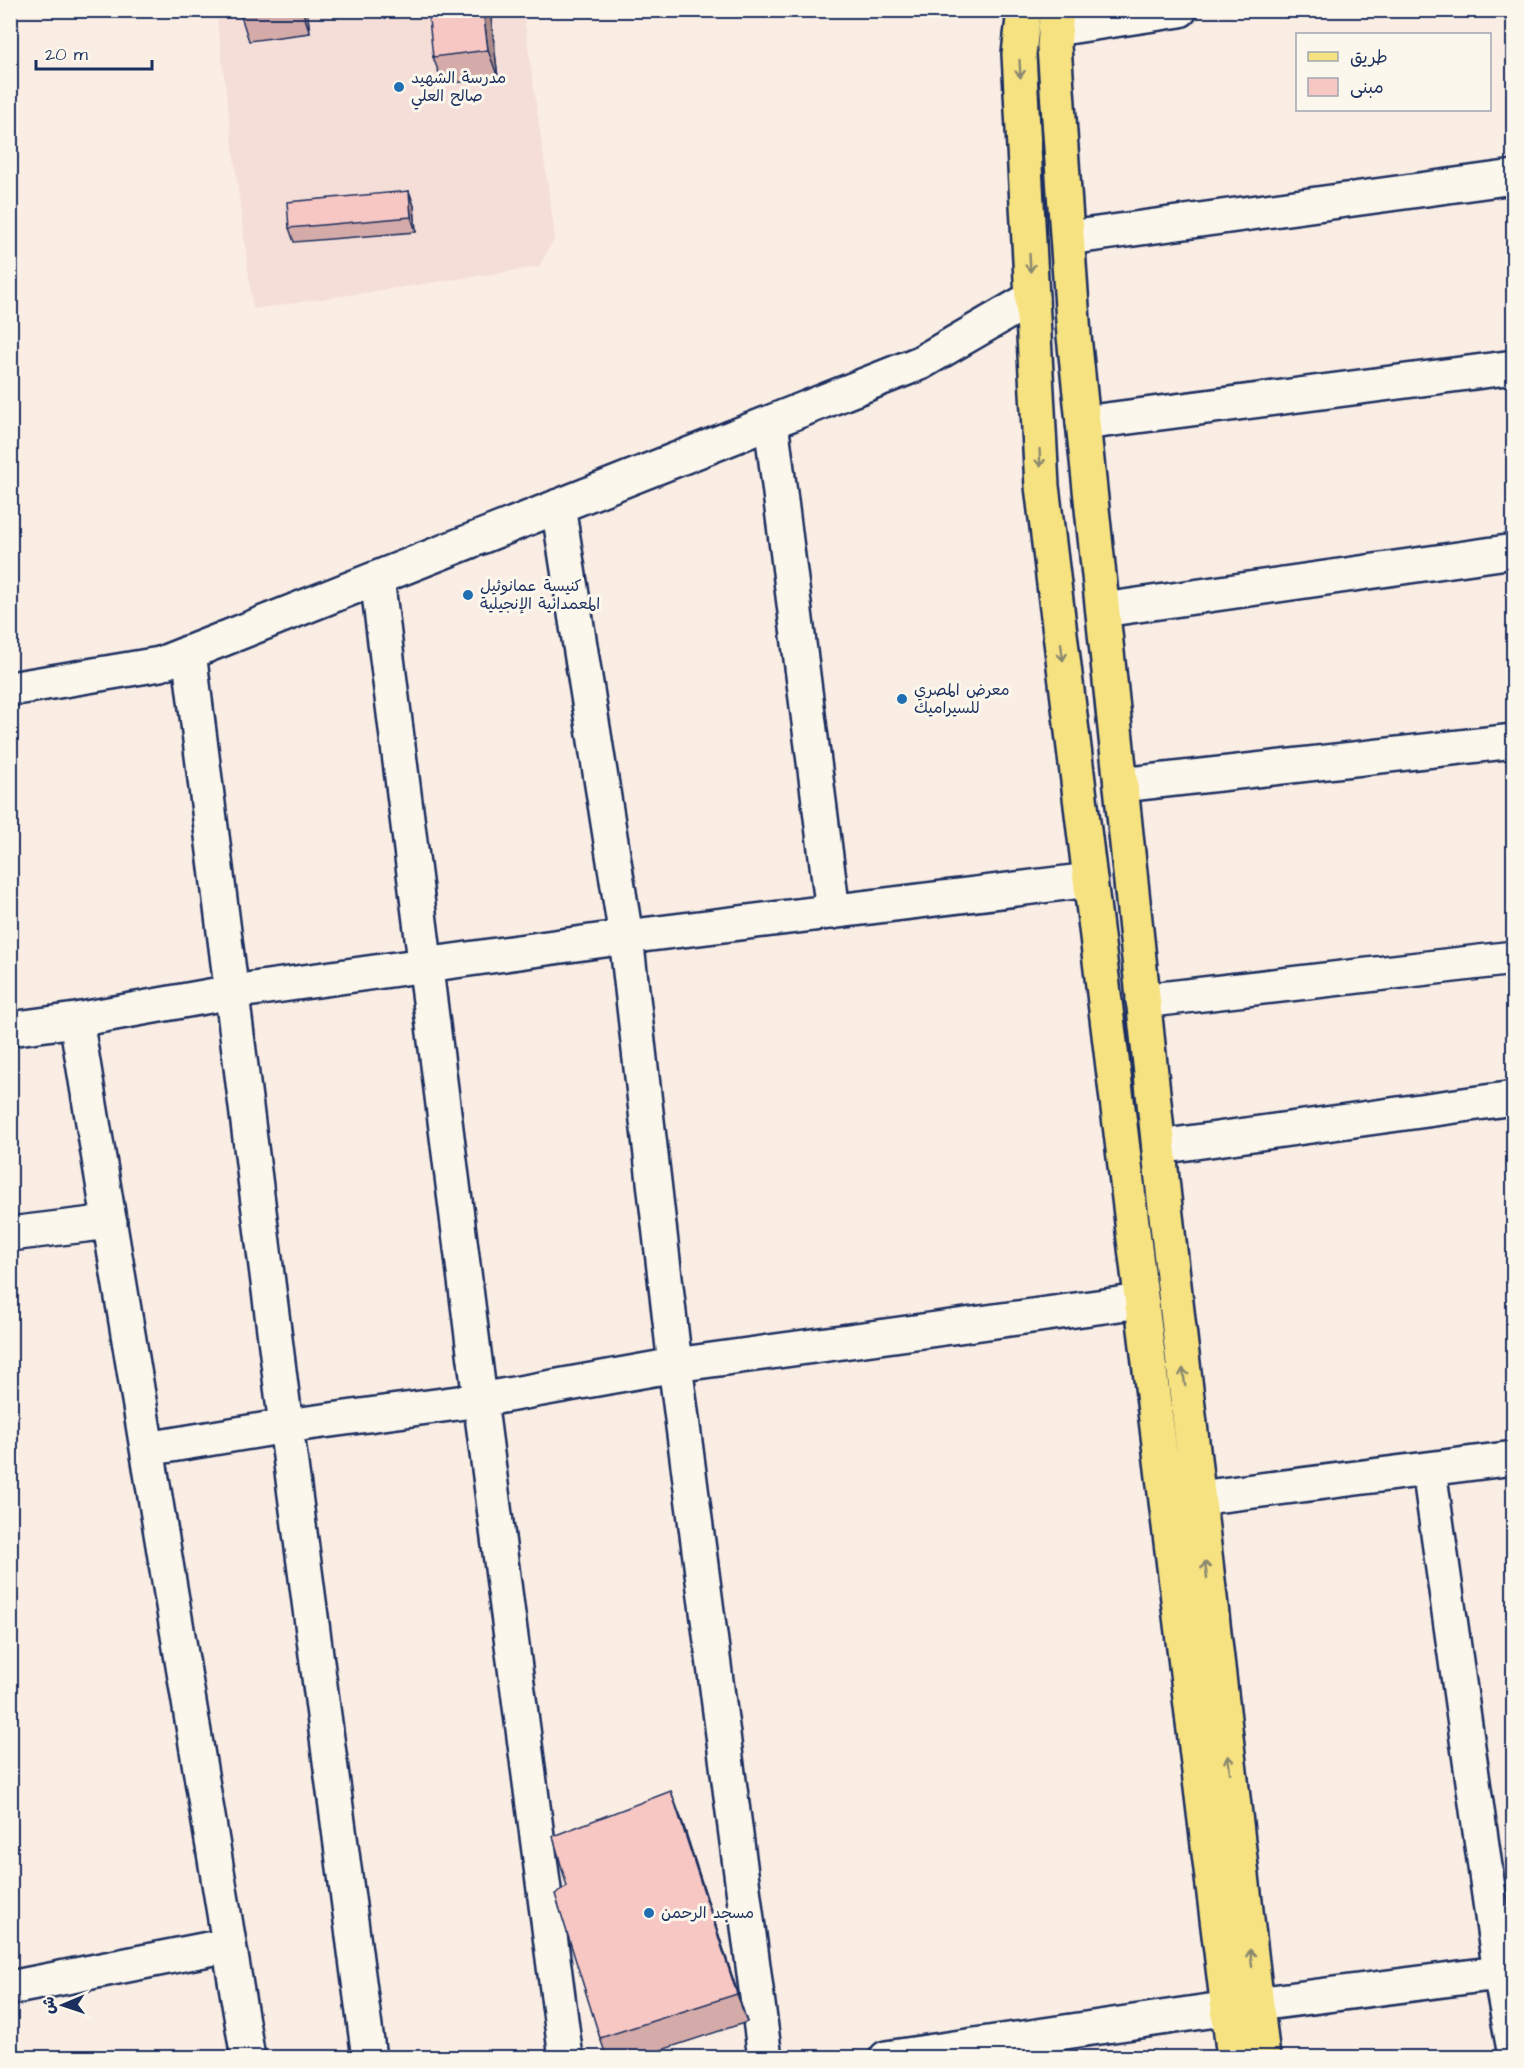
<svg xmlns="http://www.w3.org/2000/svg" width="1524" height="2068" font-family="'Architects Daughter','Playpen Sans Arabic',sans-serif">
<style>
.built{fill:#f5ded8}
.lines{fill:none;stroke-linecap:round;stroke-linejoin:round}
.minor-casing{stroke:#1b2f5e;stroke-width:38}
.major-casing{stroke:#1b2f5e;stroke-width:38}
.minor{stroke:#fbf7ec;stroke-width:33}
.major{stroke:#f7e281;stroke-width:33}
.wall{fill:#d4aba9;stroke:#1b2f5e;stroke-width:1.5}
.shaded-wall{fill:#ad8b89;stroke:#1b2f5e;stroke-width:1.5}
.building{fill:#f7c7c4;stroke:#1b2f5e;stroke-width:1.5}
.oneway{stroke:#898870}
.poi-dot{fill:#1f6fb2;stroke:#fbf7ec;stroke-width:2}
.labels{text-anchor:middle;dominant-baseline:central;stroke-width:6;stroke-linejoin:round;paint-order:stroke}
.poi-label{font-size:16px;fill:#1b2f5e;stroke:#fbf7ec;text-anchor:start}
</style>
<rect width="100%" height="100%" fill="#faede4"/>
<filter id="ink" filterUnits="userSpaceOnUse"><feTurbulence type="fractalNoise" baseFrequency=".0167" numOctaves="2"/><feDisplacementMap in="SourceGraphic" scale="12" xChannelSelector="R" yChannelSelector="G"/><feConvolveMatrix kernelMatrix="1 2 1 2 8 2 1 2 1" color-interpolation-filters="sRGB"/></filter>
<g filter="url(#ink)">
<!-- built -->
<path class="built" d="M216 11H523L555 237 539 267 253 309Z"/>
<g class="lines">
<!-- minor casing -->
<g class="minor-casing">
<path id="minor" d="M1055 29 1180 10
M1068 238 1514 177
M771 422 833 912
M1083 423 1514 367
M558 506 626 937 675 1365 765 2058
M377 578 480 1400 566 2058
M1103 610 1514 551
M189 652 286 1426 369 2058
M10 689 160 664 920 363 1032 298
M1121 785 1514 741
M1143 1001 1514 958
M76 1020 248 2058
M10 1029 76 1020 232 992 626 937 1090 880
M1159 1147 1514 1098
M10 1234 110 1222
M147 1449 286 1426 480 1400 675 1365 1141 1301
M1429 1470 1500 1973 1514 2050
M1198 1498 1514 1458
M10 1988 229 1945
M886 2058 1257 2004 1514 1971"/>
</g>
<!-- major casing -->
<g class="major-casing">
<path id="major" d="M1024 10 1019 54 1042 486 1234 2058
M1057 10 1054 46 1074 336 1164 1198 1263 2058"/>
</g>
<!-- minor -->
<use href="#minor" class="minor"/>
<!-- major -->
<use href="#major" class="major"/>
</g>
<!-- wall -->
<path class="wall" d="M239 10H307L310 33 249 41Z
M490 10 498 78 443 84 433 57Z
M409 191 414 206 416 232 294 242 289 228Z
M681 1818 747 2022 637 2058H607L600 2038 567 1887Z"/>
<!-- shaded-wall -->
<path class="shaded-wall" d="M302 10H307L310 33Z
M483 10H490L498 78 488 50Z
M409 191 414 206 416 232 411 217Z
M671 1791 681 1818 747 2022 737 1994Z"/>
<!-- building -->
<path class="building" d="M239 10H259L239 13Z
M428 10H483L488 50 433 57Z
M409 191 411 217 289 228 287 202Z
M671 1791 737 1994 600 2038 555 1894 567 1887 553 1836Z"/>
<!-- one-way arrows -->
<defs><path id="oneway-shaft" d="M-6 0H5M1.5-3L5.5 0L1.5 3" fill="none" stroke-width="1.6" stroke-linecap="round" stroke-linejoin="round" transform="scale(1.5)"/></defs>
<g class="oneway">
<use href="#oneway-shaft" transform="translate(1020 69) rotate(87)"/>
<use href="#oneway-shaft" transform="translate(1030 263) rotate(87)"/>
<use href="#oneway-shaft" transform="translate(1040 458) rotate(87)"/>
<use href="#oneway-shaft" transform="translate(1062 652) rotate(83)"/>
<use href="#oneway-shaft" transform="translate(1184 1377) rotate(-97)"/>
<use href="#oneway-shaft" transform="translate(1206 1570) rotate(-97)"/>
<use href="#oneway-shaft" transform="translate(1229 1764) rotate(-97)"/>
<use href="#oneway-shaft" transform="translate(1251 1958) rotate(-97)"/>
</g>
</g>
<!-- markers -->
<g class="poi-dot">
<circle cx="399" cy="87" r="6"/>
<circle cx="468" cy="595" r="6"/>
<circle cx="902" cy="699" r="6"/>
<circle cx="649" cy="1913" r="6"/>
</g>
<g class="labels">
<!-- poi labels -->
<g class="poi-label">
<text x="411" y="78">مدرسة الشهيد<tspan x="411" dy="18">صالح العلي</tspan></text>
<text x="480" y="586">كنيسة عمانوئيل<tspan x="480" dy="18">المعمدانية الإنجيلية</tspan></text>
<text x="914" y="690">معرض المصري<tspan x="914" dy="18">للسيراميك</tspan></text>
<text x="661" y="1913">مسجد الرحمن</text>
</g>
</g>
<!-- margin -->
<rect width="1524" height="2068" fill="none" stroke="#fbf7ec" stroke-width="36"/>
<rect x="18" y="18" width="1488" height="2032" fill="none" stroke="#1b2f5e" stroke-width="2" filter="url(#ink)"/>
<!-- legend -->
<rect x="1296" y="33" width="195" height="78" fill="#fbf7ec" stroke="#a1a7b3" stroke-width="1.5"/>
<rect x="1308" y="52" width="30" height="9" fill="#f7e281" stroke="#a1a7b3" stroke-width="1.5"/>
<text x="1350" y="63" font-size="18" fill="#1b2f5e">طريق</text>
<rect x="1308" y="78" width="30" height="18" fill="#f7c7c4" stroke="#a1a7b3" stroke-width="1.5"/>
<text x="1350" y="93" font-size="18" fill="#1b2f5e">مبنى</text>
<!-- north arrow -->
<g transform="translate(63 2005) rotate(268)" stroke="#fbf7ec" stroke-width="4.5" paint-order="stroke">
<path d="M0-4.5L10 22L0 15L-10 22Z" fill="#1b2f5e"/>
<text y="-9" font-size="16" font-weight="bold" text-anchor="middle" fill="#1b2f5e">ش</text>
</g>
<!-- scale -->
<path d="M36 60v9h116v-9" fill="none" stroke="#1b2f5e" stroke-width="3"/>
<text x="45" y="60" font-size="18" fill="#1b2f5e" stroke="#fbf7ec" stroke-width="4.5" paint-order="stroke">20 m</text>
</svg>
